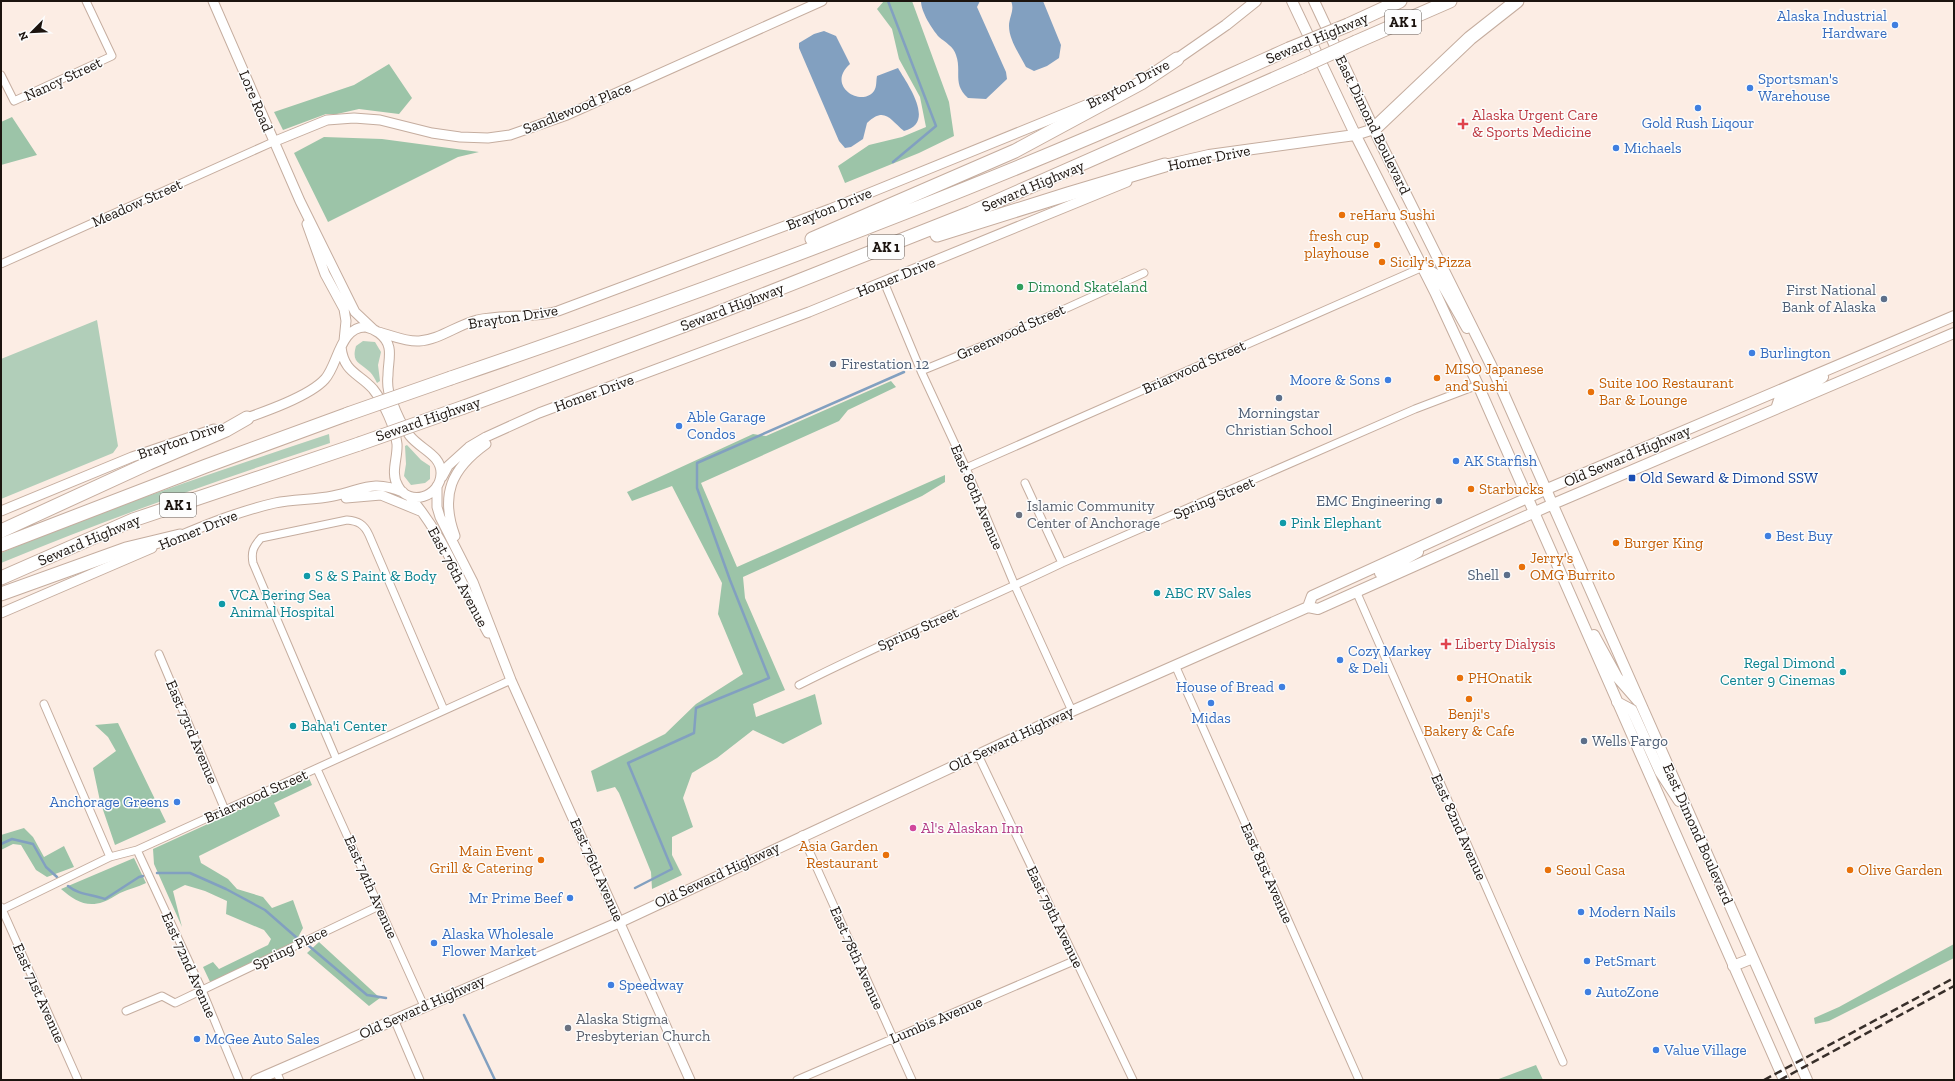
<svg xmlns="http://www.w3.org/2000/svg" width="1955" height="1081" font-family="'Zilla Slab',serif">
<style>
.green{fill:#b1ceb9}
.forest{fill:#9cc4a8}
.water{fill:#82a0c0}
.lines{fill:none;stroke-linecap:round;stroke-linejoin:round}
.stream{stroke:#82a0c0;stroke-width:2.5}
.minor-casing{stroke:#c5ad9f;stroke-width:9}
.tertiary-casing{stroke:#c5ad9f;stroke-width:11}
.secondary-casing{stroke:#c5ad9f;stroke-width:12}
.motorway-casing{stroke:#c5ad9f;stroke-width:15}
.minor{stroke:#fff;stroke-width:7}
.tertiary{stroke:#fff;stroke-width:9}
.secondary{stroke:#fff;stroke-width:10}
.motorway{stroke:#fff;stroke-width:13}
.rail{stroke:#382f2a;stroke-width:2.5;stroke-dasharray:8 4;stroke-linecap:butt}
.motorway-bridge-casing{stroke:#c5ad9f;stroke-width:15;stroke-linecap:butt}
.motorway-bridge{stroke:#fff;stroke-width:13}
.shop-dot{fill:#3f7fe0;stroke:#fdfdfd;stroke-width:1.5}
.health-dot{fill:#e0444e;stroke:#fdfdfd;stroke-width:1.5}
.food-dot{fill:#e8710a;stroke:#fdfdfd;stroke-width:1.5}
.leisure-dot{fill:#2e9e5b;stroke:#fdfdfd;stroke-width:1.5}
.service-dot{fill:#5c6f8a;stroke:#fdfdfd;stroke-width:1.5}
.transit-dot{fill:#1a4fb4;stroke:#fdfdfd;stroke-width:1.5}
.worship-dot{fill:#6b7280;stroke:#fdfdfd;stroke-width:1.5}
.culture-dot{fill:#0f9aa8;stroke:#fdfdfd;stroke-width:1.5}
.hotel-dot{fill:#d1479c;stroke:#fdfdfd;stroke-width:1.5}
.labels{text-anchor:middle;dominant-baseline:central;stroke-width:3;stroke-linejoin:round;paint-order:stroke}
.shield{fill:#fdfdfd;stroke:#605a56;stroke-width:1}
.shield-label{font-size:14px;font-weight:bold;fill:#1c140f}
.shop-label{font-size:15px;fill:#366cbe;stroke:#fdfdfd;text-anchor:start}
.street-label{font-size:15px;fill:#1c140f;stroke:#fdfdfd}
.health-label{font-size:15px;fill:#be3a42;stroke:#fdfdfd;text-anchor:start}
.food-label{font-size:15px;fill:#c56008;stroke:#fdfdfd;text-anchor:start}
.leisure-label{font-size:15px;fill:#27864d;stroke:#fdfdfd;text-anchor:start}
.service-label{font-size:15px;fill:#4e5e75;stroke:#fdfdfd;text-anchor:end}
.transit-label{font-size:15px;fill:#164399;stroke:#fdfdfd;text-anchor:start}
.worship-label{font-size:15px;fill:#5b616d;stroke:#fdfdfd;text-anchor:start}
.culture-label{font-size:15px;fill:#0d838f;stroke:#fdfdfd;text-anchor:start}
.hotel-label{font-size:15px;fill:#b23c85;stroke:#fdfdfd;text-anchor:start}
</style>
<rect width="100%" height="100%" fill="#fcede4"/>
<!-- green -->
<path class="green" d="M97 320 118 446 113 453 1 499V359Z
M363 341 375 342 381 352 378 365 380 381 377 383C375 379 373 375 370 372 360 362 351 363 356 346Z
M329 434 330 443C219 480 109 518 1 563V553C108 507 219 471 329 434Z
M407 445 421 460 430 466V479L425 483 411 485 404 476 406 464 405 446Z"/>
<!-- forest -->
<path class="forest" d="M884 1H912L949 102 954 136 919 153 845 183 838 166 869 145 902 137 926 127 920 97 899 59 892 29 877 9Z
M389 64 412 98 399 114 359 109 337 114H326L283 130 274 112 354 85Z
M12 117 37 155 1 165V122Z
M324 137 382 139 479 152 458 157 328 222 294 153Z
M891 381 896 387 848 410 839 421 701 483 737 567 945 475V482L922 496 743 577 745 598 785 690 753 704 756 717 815 694 822 724 783 744 753 730 717 758 692 773 683 798 693 827 672 837V855L682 875 652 889 651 872 619 793 615 787 597 792 591 771 665 734 696 704 743 674 718 614 722 583 672 486 632 501 627 492 753 434 766 436Z
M118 723 166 822 115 845 100 801 93 768 116 751 108 737 95 725Z
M309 778 312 785 274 803 280 816 199 856 201 863 228 879 237 889 263 897 272 908 293 900 303 928 296 941 211 984 203 967 213 962 219 969 268 945 271 939 264 930 226 914 227 901 205 891 185 885 173 891 182 927 154 864 153 849Z
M24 828 33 837 44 857 64 846 74 867 47 877 36 870 21 845 13 844 1 850V835Z
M134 858 146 883C138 887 129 889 120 893 114 896 109 900 103 902 86 908 74 900 61 889Z
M319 942 380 998 369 1006 307 953Z
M1954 944V958L1829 1021 1815 1024 1814 1018 1839 1007Z
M1536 1065 1543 1080H1496Z"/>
<!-- water -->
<path class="water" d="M921 1H980L977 7 1006 72 1007 79 986 99 968 98C952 84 962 71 956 55 954 47 945 42 939 37 932 29 921 12 921 1Z
M1011 1H1043L1061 45 1059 58 1047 66 1034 71 1026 67C1020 55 1009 40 1009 26 1009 17 1015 10 1011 1Z
M824 31 836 36 850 64C825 86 862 108 874 91 877 87 876 80 877 76L898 68C908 85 936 123 904 131 890 120 885 106 867 123L863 139 851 147 845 148 839 141 799 48V43L814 34Z"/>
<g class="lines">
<!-- stream -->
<path class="stream" d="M888 1 936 126 893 162
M1 844 12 839 33 844 46 867 57 877
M157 873H190L226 889 265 910 297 938
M68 886C79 895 91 894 105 899L139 877 143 876
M635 888 672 869 628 763 694 733 696 708 769 678 730 580 697 488V463L904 372
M309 946 367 995 386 998
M464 1015 495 1080"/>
<!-- minor casing -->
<g class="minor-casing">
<path id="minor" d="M1 75 14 101 112 56 86 1
M1 264 273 142
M884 282 921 371 966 468 1015 586 1072 711
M921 371 992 342 1144 273
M966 468 1423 267
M1025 483 1062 563
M1356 591 1563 1062
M159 654 225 810
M1175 665 1359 1080
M799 685C885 641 975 605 1062 563L1415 409 1478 385
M44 704 110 857
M978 755 1133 1080
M336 758 253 563C251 552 253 547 261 538L347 520C358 521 364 524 369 535L444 710
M317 769 424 1006
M802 835 912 1080
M137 850 202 990 239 1080
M1 907 78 1080
M1 910 110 857 137 850 511 680
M126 1011 162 996 175 1003 379 906
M394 1019 420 1080
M276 1071 280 1080
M797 1080 1076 960"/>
</g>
<!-- tertiary casing -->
<g class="tertiary-casing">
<path id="tertiary" d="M213 1 300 201 350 302 355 312 373 329
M273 142 327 120 354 118 380 120 432 133 460 137 488 138 510 135 567 115 822 1
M307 224 325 274 344 309 346 321 344 341
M378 332C391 335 406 342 419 341 439 340 457 325 477 320 504 314 531 319 558 311L830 209 1098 100
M241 420C264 412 310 396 325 379 338 365 340 326 366 327 371 328 375 330 379 333 395 345 388 359 388 375 387 384 388 393 392 401 396 413 402 426 410 436 420 449 442 455 441 474 440 497 409 507 398 486 390 473 398 458 397 444 395 427 384 403 373 389 359 373 344 373 341 347
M442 477 448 466 469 447 486 437 539 413 809 312 1127 182
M437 486V507L440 517 473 582 511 680 690 1080
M409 496C444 535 462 587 488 633
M346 498 381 495 420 511
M1 511 132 457 214 429
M455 536C440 495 451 469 486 444
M175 538C208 524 240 511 275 503 294 499 314 500 333 496 363 490 372 479 403 492
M1 613 152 548"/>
</g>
<!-- secondary casing -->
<g class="secondary-casing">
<path id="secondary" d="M1292 1 1354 132 1435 292 1478 385 1784 1080
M1314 1 1379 140 1491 365 1807 1080
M1177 59 1226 25 1256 1
M1165 165 1209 155 1355 135 1374 129
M1423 267 1437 275 1467 328
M1776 409 1779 400 1805 389 1823 377
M1380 573 1418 552
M1308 607 1312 596 1547 489 1954 316
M1594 635 1617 677 1638 701
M1617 702 1632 710 1660 772 1679 801
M1733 966 1753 958
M256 1080 620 922 1072 711 1308 607 1318 609 1553 504 1954 333"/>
</g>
<!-- motorway casing -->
<g class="motorway-casing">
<path id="motorway" d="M1348 25 1400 1
M1356 42 1450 1
M1374 129 1470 38 1517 1
M937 235 1068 194 1165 165
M812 239 1015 151 1141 83 1177 59
M451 378C668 304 884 225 1095 135 1160 108 1224 78 1289 49
M464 407 715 314 970 213 1301 67
M1 531 149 463 226 430 247 418
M1 545 206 466 348 414
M1 578 133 520 359 444
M1 594 126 549 180 536"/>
</g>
<!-- minor -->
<use href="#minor" class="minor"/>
<!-- tertiary -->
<use href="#tertiary" class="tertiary"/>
<!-- secondary -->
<use href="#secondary" class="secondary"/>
<!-- motorway -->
<use href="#motorway" class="motorway"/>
<!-- rail -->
<path class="rail" d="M1764 1080 1954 978
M1780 1080 1954 986"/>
<!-- motorway-bridge casing -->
<g class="motorway-bridge-casing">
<path id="motorway-bridge" d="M1289 49 1348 25
M1301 67 1356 42
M348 414 451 378
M359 444 464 407"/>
</g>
<!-- motorway-bridge -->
<use href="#motorway-bridge" class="motorway-bridge"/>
</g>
<!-- markers -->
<g class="shop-dot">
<circle cx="1895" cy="25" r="4"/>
<circle cx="1750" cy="88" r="4"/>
<circle cx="1698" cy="108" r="4"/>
<circle cx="1616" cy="148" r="4"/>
<circle cx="1752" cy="353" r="4"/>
<circle cx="1388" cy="380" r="4"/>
<circle cx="679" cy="426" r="4"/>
<circle cx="1456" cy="461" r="4"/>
<circle cx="1768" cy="536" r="4"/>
<circle cx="1340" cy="660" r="4"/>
<circle cx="1282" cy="687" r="4"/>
<circle cx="1211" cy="703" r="4"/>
<circle cx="177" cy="802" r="4"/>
<circle cx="570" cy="898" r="4"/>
<circle cx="1581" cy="912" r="4"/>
<circle cx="434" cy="943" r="4"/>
<circle cx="1587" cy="961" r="4"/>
<circle cx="611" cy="985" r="4"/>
<circle cx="1588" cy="992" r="4"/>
<circle cx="197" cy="1039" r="4"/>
<circle cx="1656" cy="1050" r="4"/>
</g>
<g class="health-dot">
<path d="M1461 118h4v4h4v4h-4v4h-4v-4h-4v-4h4z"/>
<path d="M1444 638h4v4h4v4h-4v4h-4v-4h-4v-4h4z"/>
</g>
<g class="food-dot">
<circle cx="1342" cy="215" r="4"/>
<circle cx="1377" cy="245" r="4"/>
<circle cx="1382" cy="262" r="4"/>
<circle cx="1437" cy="378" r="4"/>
<circle cx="1591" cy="392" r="4"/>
<circle cx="1471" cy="489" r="4"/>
<circle cx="1616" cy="543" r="4"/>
<circle cx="1522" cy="567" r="4"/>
<circle cx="1460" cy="678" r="4"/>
<circle cx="1469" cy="699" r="4"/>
<circle cx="886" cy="855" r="4"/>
<circle cx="541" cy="860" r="4"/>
<circle cx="1548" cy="870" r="4"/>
<circle cx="1850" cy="870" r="4"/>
</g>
<circle class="leisure-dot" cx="1020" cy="287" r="4"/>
<g class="service-dot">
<circle cx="1884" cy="299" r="4"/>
<circle cx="833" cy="364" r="4"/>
<circle cx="1279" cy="398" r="4"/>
<circle cx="1439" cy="501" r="4"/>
<circle cx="1507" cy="575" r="4"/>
<circle cx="1584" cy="741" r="4"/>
</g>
<rect class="transit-dot" x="1628" y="474" width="8" height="8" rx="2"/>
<g class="worship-dot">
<circle cx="1019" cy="515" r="4"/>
<circle cx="568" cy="1028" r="4"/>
</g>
<g class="culture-dot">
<circle cx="1283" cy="523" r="4"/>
<circle cx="307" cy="576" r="4"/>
<circle cx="1157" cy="593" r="4"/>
<circle cx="222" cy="604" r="4"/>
<circle cx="1843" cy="672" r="4"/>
<circle cx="293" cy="726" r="4"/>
</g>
<circle class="hotel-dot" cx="913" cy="828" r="4"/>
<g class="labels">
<!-- shield labels -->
<g class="shield">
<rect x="1385" y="10" width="36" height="24" rx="3"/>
<rect x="868" y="235" width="36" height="24" rx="3"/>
<rect x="160" y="493" width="36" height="24" rx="3"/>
</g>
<g class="shield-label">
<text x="1403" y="22">AK 1</text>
<text x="886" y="247">AK 1</text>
<text x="178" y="505">AK 1</text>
</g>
<!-- shop labels -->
<g class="shop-label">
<text x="1887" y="16" text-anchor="end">Alaska Industrial<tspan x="1887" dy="17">Hardware</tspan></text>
<text x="1758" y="79">Sportsman's<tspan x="1758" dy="17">Warehouse</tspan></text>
<text x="1698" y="123" text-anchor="middle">Gold Rush Liqour</text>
<text x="1624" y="148">Michaels</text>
<text x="1760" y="353">Burlington</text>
<text x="1380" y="380" text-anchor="end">Moore &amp; Sons</text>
<text x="687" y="417">Able Garage<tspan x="687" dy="17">Condos</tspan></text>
<text x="1464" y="461">AK Starfish</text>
<text x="1776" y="536">Best Buy</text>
<text x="1348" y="651">Cozy Markey<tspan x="1348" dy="17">&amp; Deli</tspan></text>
<text x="1274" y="687" text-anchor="end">House of Bread</text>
<text x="1211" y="718" text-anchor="middle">Midas</text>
<text x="169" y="802" text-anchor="end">Anchorage Greens</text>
<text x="562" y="898" text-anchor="end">Mr Prime Beef</text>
<text x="1589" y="912">Modern Nails</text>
<text x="442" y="934">Alaska Wholesale<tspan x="442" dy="17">Flower Market</tspan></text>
<text x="1595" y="961">PetSmart</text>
<text x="619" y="985">Speedway</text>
<text x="1596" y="992">AutoZone</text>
<text x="205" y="1039">McGee Auto Sales</text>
<text x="1664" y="1050">Value Village</text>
</g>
<!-- street labels -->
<g class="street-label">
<text transform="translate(1317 38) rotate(-23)">Seward Highway</text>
<text transform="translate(63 79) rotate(-25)">Nancy Street</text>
<text transform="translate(1128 84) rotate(-27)">Brayton Drive</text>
<text transform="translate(256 101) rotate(67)">Lore Road</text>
<text transform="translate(577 108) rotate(-22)">Sandlewood Place</text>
<text transform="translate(1373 125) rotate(64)">East Dimond Boulevard</text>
<text transform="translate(1209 158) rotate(-11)">Homer Drive</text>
<text transform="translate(1033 186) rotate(-23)">Seward Highway</text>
<text transform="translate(137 203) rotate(-24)">Meadow Street</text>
<text transform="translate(829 209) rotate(-22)">Brayton Drive</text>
<text transform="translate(896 277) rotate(-22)">Homer Drive</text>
<text transform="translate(732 307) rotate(-21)">Seward Highway</text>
<text transform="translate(513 317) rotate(-9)">Brayton Drive</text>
<text transform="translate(1011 332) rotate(-24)">Greenwood Street</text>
<text transform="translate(1194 367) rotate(-24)">Briarwood Street</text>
<text transform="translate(594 393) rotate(-20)">Homer Drive</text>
<text transform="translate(428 419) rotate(-19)">Seward Highway</text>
<text transform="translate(181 440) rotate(-19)">Brayton Drive</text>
<text transform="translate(1627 456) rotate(-23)">Old Seward Highway</text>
<text transform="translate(977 497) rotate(67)">East 80th Avenue</text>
<text transform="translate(1214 498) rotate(-23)">Spring Street</text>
<text transform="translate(198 530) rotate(-22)">Homer Drive</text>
<text transform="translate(89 540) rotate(-23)">Seward Highway</text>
<text transform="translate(458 577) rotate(62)">East 76th Avenue</text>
<text transform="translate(918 629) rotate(-24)">Spring Street</text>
<text transform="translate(192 732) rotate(67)">East 73rd Avenue</text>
<text transform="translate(1011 739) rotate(-25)">Old Seward Highway</text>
<text transform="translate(256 796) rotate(-24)">Briarwood Street</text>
<text transform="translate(1459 827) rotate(66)">East 82nd Avenue</text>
<text transform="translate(1698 834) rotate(66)">East Dimond Boulevard</text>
<text transform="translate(597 870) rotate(66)">East 76th Avenue</text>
<text transform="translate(1267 873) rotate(66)">East 81st Avenue</text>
<text transform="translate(717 875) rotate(-25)">Old Seward Highway</text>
<text transform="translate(371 887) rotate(66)">East 74th Avenue</text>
<text transform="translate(1055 917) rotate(64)">East 79th Avenue</text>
<text transform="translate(290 948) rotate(-26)">Spring Place</text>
<text transform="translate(857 958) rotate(66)">East 78th Avenue</text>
<text transform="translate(189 965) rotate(66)">East 72nd Avenue</text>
<text transform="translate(39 993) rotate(66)">East 71st Avenue</text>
<text transform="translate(422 1007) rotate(-24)">Old Seward Highway</text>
<text transform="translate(936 1020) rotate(-23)">Lumbis Avenue</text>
</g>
<!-- health labels -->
<g class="health-label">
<text x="1472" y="115">Alaska Urgent Care<tspan x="1472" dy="17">&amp; Sports Medicine</tspan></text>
<text x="1455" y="644">Liberty Dialysis</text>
</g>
<!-- food labels -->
<g class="food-label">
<text x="1350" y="215">reHaru Sushi</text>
<text x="1369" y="236" text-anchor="end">fresh cup<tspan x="1369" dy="17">playhouse</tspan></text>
<text x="1390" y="262">Sicily's Pizza</text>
<text x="1445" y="369">MISO Japanese<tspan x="1445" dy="17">and Sushi</tspan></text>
<text x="1599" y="383">Suite 100 Restaurant<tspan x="1599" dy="17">Bar &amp; Lounge</tspan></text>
<text x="1479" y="489">Starbucks</text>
<text x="1624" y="543">Burger King</text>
<text x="1530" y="558">Jerry's<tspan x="1530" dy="17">OMG Burrito</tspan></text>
<text x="1468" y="678">PHOnatik</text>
<text x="1469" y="714" text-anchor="middle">Benji's<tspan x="1469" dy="17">Bakery &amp; Cafe</tspan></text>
<text x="878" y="846" text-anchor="end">Asia Garden<tspan x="878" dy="17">Restaurant</tspan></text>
<text x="533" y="851" text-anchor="end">Main Event<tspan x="533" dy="17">Grill &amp; Catering</tspan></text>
<text x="1556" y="870">Seoul Casa</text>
<text x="1858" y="870">Olive Garden</text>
</g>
<!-- leisure labels -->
<g class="leisure-label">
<text x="1028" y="287">Dimond Skateland</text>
</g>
<!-- service labels -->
<g class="service-label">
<text x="1876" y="290">First National<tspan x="1876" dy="17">Bank of Alaska</tspan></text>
<text x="841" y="364" text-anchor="start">Firestation 12</text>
<text x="1279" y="413" text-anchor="middle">Morningstar<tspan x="1279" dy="17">Christian School</tspan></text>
<text x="1431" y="501">EMC Engineering</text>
<text x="1499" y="575">Shell</text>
<text x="1592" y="741" text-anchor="start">Wells Fargo</text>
</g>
<!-- transit labels -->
<g class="transit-label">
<text x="1640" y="478">Old Seward &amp; Dimond SSW</text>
</g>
<!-- worship labels -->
<g class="worship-label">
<text x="1027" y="506">Islamic Community<tspan x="1027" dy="17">Center of Anchorage</tspan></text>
<text x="576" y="1019">Alaska Stigma<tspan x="576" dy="17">Presbyterian Church</tspan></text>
</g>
<!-- culture labels -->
<g class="culture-label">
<text x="1291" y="523">Pink Elephant</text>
<text x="315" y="576">S &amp; S Paint &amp; Body</text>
<text x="1165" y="593">ABC RV Sales</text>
<text x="230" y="595">VCA Bering Sea<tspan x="230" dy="17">Animal Hospital</tspan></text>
<text x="1835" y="663" text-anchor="end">Regal Dimond<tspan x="1835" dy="17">Center 9 Cinemas</tspan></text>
<text x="301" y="726">Baha'i Center</text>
</g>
<!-- hotel labels -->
<g class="hotel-label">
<text x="921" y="828">Al's Alaskan Inn</text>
</g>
</g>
<!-- border -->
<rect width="1955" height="1081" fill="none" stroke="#1c140f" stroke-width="4"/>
<!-- north arrow -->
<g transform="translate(32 32) rotate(246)" stroke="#fdfdfd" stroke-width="3" paint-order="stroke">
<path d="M0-3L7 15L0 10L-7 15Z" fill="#1c140f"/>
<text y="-6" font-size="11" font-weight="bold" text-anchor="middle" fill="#1c140f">N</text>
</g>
</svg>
